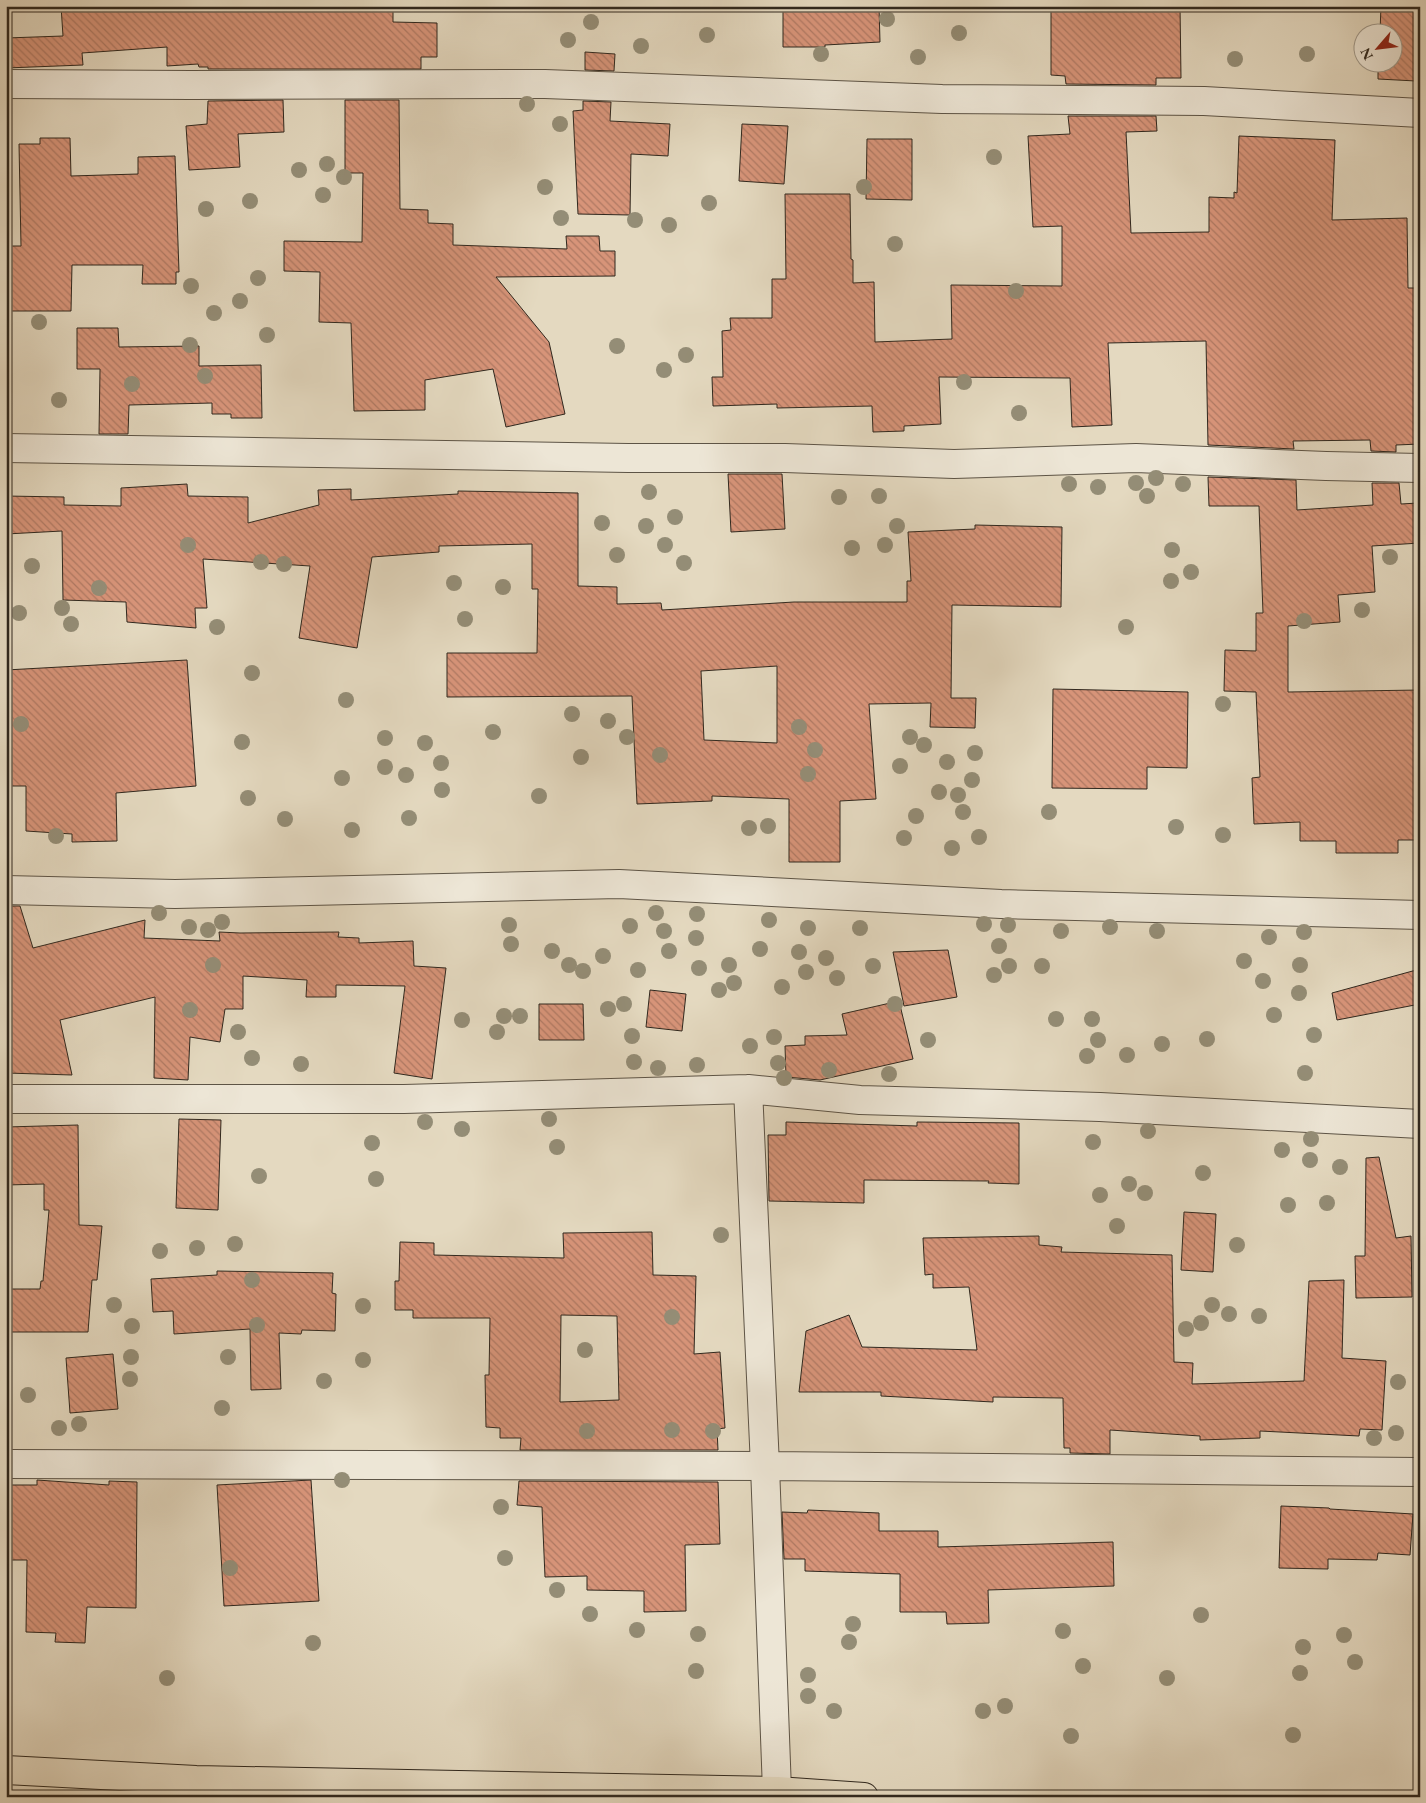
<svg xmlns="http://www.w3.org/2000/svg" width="1426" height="1803" font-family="'EB Garamond',serif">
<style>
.building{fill:url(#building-back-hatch);stroke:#30281e;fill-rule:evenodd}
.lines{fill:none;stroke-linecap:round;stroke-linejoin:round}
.minor-casing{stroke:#5d5446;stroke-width:30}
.primary-casing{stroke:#30281e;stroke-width:30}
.minor{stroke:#ede6d6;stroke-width:28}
.primary{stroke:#e4d9c0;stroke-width:28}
.tree{fill:#948d76}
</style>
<defs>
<pattern id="building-back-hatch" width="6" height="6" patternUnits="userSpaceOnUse" patternTransform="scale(1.25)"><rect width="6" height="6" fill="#d79479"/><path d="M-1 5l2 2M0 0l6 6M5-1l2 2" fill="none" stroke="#af7963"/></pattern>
</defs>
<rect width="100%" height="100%" fill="#e4d9c0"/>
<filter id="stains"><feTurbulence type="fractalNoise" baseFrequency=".004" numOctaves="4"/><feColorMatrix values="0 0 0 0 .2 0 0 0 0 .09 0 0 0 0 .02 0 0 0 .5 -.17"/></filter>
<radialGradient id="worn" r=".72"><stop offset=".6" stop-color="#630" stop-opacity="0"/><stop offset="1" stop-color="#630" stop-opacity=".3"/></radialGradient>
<!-- building -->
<path class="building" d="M61 6H298V9L393 10V22L437 23V57H421V69H208V67H199L198 64 167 66V47L82 53 83 65 6 68V38L63 36Z
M783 6H879L880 42 825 45V47H783Z
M1051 6H1180L1181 78H1156V85L1066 84 1065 76 1051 75Z
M1381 6H1420L1416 81 1378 79V62H1394V32H1380Z
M585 52 615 54 614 71 585 70Z
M283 100 284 132 238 134 240 167 189 170 186 126 207 124 208 101Z
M345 100H399L400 209 428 210V223L453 224V245L567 249 566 236H599L600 251H615V276L496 277 549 342 565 414 506 427 493 369 425 380V410L354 411 351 323 319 322 320 272 284 271V241L362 242 363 173H345Z
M583 101 611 102 610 121 670 124 668 156 631 154 630 215 578 214 573 111 583 110Z
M1068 116H1156L1157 131 1126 132 1131 233 1209 232V197L1234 198V192L1237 193 1239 136 1335 140 1332 220 1407 218 1408 288H1416L1415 362H1420V444L1396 445V452L1371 451 1370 440 1293 441 1294 449 1208 445 1206 341 1108 343 1112 425 1072 427 1070 378 939 377 941 424 904 426V431L873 432 872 406 777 408V404L713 406 712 377H723L722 331 731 330 730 318H772V279H786L785 194H850L851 259 853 260V283L874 282 875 342 952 339 951 285 1062 286V226L1033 227 1028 136 1070 134Z
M742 124 788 126 784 184 739 181Z
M40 138H70L71 176 138 174V157L175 156 179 272H176V284H142L143 265H72L71 311H6V246H21L19 144H40Z
M867 139H912V200L866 199Z
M77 328H118L119 347 199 346V366L261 365 262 418H231V414H212V403L129 405 128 434H99L100 369H77Z
M728 474H782L785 529 731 532Z
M1208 477 1296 480 1297 510 1373 505 1372 483H1399L1401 504 1418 503 1420 543 1372 546 1375 592 1338 595 1340 622 1288 626V692L1420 690V840H1398V853H1336V841H1300V822L1254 824 1252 778 1260 777 1256 692 1224 691 1225 650 1256 651V613H1263L1259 506H1209Z
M187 484 188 496 248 497V523L319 505 318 490 351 489V500L458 494V491L578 493V586L617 587V604L661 603 662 610 794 602H907V581H911L908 532 975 529V525L1062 527 1061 607 952 605 951 698H976L975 728 930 727 931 703 869 704 876 799 840 801V862H789V799L712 796V801L637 804 632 696 447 697V653H537L538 589H532V544L439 546V552L372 557 357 648 299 638 310 566 203 559 207 608H195L196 628 127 622 126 602 63 600 62 531 6 534V496L64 497V505L121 506V488ZM777 666V743L704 740 701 671Z
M187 660 196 786 116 793 117 841 72 842V834L26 831V786H6V670Z
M1053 689 1188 692 1187 768 1147 767V789L1052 788Z
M6 906H20L33 948 145 920 144 938 220 941 219 932 240 933 339 932 338 937 359 938V943L413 941 414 966 446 968 432 1079 394 1073 405 986 336 985V997H306L307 980 243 976V1009H225L220 1042 190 1037 188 1080 154 1078 155 997 60 1020 72 1075 6 1073Z
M948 950 957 997 904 1006 893 952Z
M1420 969V1004L1337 1020 1332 993Z
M650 990 686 994 682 1031 646 1027Z
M899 1001 913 1059 820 1080 786 1077 785 1046 805 1045V1036L847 1035 842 1014Z
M539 1004H583L584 1040H539Z
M179 1119 221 1120 218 1210 176 1208Z
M786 1122 917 1126V1122L1019 1123V1184L988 1183 989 1181 864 1180V1203L769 1201 768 1135H786Z
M78 1125 79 1225 102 1226 97 1280H92L88 1332H6V1289H40L41 1281H43L49 1210H44V1184L6 1185V1127Z
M1379 1157 1396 1238 1411 1236 1412 1297 1356 1298 1355 1256H1365L1366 1158Z
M1184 1212 1216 1214 1213 1272 1181 1270Z
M652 1232 653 1275 696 1276 694 1354 720 1352 725 1428 717 1429 718 1450H520L521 1438H500V1428L486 1427 485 1375H489L490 1318H413V1310H395V1281H399L400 1242 434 1243V1255L564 1258 563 1233ZM561 1315 617 1316 619 1400 560 1402Z
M1039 1236V1245L1062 1247 1061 1252 1172 1255 1174 1362 1193 1363 1192 1384 1304 1381 1309 1281 1344 1280 1342 1358 1386 1361 1382 1430 1360 1429 1359 1436 1260 1431V1438L1200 1440V1436L1110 1430V1454L1070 1453V1448H1064L1063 1398 993 1397V1402L881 1396V1392H799L806 1331 849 1315 862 1347 977 1350 969 1287 933 1288V1274L925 1275 923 1238Z
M217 1271 333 1273 332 1293 336 1294 335 1331 302 1330 301 1334 279 1333 281 1389 251 1390 250 1329 174 1334 173 1311 153 1312 151 1279 217 1275Z
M113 1354 118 1409 70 1413 66 1358Z
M37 1480 109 1485V1481L137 1482 136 1608 87 1607 85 1643 55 1642 56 1633 26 1632 27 1560H6V1485H37Z
M311 1480 319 1601 224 1606 217 1485Z
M519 1481 718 1482 720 1544 685 1545 686 1611 644 1612V1591L587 1590V1576L545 1577 542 1507 517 1505Z
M1281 1506 1329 1508 1330 1509 1413 1514 1410 1555 1378 1553 1377 1560 1328 1559V1569L1279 1568Z
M808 1510 879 1513V1531H938V1547L1113 1542 1114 1586 988 1590 989 1623 947 1624 946 1612H900V1574L805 1571V1559H784L782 1512 807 1513Z"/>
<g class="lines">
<!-- minor casing -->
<g class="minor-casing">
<path id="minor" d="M6 84 191 85 545 84 942 99 1204 101 1420 113
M6 448 628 458H785L954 464 1136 458 1326 466 1420 468
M6 890 175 894 619 884 1001 904 1420 915
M748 1089 765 1466 777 1791
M6 1099H404L748 1089 860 1100 1100 1107 1420 1124
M6 1464 765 1466 1420 1472"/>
</g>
<!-- primary casing -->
<g class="primary-casing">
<path id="primary" d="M6 1770 196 1780 777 1791 864 1797"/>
</g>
<!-- minor -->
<use href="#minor" class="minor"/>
<!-- primary -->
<use href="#primary" class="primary"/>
</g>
<!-- trees -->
<g class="tree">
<circle cx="887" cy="19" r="8"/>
<circle cx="591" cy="22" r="8"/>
<circle cx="959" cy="33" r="8"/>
<circle cx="707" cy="35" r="8"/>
<circle cx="568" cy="40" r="8"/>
<circle cx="641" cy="46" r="8"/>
<circle cx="821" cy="54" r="8"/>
<circle cx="1307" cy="54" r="8"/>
<circle cx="918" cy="57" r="8"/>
<circle cx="1235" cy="59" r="8"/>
<circle cx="527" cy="104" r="8"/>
<circle cx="560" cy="124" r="8"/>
<circle cx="994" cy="157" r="8"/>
<circle cx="327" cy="164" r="8"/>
<circle cx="299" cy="170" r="8"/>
<circle cx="344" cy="177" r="8"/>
<circle cx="545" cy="187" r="8"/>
<circle cx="864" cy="187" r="8"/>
<circle cx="323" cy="195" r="8"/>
<circle cx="250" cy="201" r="8"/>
<circle cx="709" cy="203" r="8"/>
<circle cx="206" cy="209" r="8"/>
<circle cx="561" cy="218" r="8"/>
<circle cx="635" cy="220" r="8"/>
<circle cx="669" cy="225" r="8"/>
<circle cx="895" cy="244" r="8"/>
<circle cx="258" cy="278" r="8"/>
<circle cx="191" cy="286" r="8"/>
<circle cx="1016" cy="291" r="8"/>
<circle cx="240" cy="301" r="8"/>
<circle cx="214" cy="313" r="8"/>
<circle cx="39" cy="322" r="8"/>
<circle cx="267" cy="335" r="8"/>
<circle cx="190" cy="345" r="8"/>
<circle cx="617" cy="346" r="8"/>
<circle cx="686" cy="355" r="8"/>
<circle cx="664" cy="370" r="8"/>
<circle cx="205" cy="376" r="8"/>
<circle cx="964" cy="382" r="8"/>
<circle cx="132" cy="384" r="8"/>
<circle cx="59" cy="400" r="8"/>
<circle cx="1019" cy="413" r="8"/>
<circle cx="1156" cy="478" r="8"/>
<circle cx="1136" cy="483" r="8"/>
<circle cx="1069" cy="484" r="8"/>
<circle cx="1183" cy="484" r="8"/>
<circle cx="1098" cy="487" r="8"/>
<circle cx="649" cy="492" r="8"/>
<circle cx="879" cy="496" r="8"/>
<circle cx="1147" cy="496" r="8"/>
<circle cx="839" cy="497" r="8"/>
<circle cx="675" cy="517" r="8"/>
<circle cx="602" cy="523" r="8"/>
<circle cx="646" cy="526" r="8"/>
<circle cx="897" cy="526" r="8"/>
<circle cx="188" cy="545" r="8"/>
<circle cx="665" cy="545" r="8"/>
<circle cx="885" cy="545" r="8"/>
<circle cx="852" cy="548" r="8"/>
<circle cx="1172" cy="550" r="8"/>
<circle cx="617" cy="555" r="8"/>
<circle cx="1390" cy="557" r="8"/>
<circle cx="261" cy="562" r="8"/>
<circle cx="684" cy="563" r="8"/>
<circle cx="284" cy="564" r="8"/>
<circle cx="32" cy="566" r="8"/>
<circle cx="1191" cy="572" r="8"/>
<circle cx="1171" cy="581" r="8"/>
<circle cx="454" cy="583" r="8"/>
<circle cx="503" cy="587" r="8"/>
<circle cx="99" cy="588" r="8"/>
<circle cx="62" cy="608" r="8"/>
<circle cx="1362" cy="610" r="8"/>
<circle cx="19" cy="613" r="8"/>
<circle cx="465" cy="619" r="8"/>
<circle cx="1304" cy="621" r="8"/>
<circle cx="71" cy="624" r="8"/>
<circle cx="217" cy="627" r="8"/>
<circle cx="1126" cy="627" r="8"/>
<circle cx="252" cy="673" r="8"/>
<circle cx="346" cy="700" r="8"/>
<circle cx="1223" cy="704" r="8"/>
<circle cx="572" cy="714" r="8"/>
<circle cx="608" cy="721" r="8"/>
<circle cx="21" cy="724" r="8"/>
<circle cx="799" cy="727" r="8"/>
<circle cx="493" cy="732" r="8"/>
<circle cx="627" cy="737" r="8"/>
<circle cx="910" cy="737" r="8"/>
<circle cx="385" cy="738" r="8"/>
<circle cx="242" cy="742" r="8"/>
<circle cx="425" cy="743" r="8"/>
<circle cx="924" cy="745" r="8"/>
<circle cx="815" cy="750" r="8"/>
<circle cx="975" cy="753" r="8"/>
<circle cx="660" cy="755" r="8"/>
<circle cx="581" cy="757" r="8"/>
<circle cx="947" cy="762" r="8"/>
<circle cx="441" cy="763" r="8"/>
<circle cx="900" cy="766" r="8"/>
<circle cx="385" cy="767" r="8"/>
<circle cx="808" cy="774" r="8"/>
<circle cx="406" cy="775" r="8"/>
<circle cx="342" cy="778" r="8"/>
<circle cx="972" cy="780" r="8"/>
<circle cx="442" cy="790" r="8"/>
<circle cx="939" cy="792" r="8"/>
<circle cx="958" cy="795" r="8"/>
<circle cx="539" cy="796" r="8"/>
<circle cx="248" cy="798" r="8"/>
<circle cx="963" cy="812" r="8"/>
<circle cx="1049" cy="812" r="8"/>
<circle cx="916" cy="816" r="8"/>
<circle cx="409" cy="818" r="8"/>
<circle cx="285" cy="819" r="8"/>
<circle cx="768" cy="826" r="8"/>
<circle cx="1176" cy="827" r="8"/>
<circle cx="749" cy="828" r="8"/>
<circle cx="352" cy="830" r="8"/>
<circle cx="1223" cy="835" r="8"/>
<circle cx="56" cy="836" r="8"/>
<circle cx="979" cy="837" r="8"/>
<circle cx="904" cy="838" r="8"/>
<circle cx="952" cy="848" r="8"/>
<circle cx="159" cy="913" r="8"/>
<circle cx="656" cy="913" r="8"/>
<circle cx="697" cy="914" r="8"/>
<circle cx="769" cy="920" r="8"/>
<circle cx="222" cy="922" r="8"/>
<circle cx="984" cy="924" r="8"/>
<circle cx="509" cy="925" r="8"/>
<circle cx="1008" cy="925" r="8"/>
<circle cx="630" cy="926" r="8"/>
<circle cx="189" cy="927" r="8"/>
<circle cx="1110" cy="927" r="8"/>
<circle cx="808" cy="928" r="8"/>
<circle cx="860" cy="928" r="8"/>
<circle cx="208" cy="930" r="8"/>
<circle cx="664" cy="931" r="8"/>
<circle cx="1061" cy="931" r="8"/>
<circle cx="1157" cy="931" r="8"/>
<circle cx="1304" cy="932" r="8"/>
<circle cx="1269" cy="937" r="8"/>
<circle cx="696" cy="938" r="8"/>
<circle cx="511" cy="944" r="8"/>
<circle cx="999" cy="946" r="8"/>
<circle cx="760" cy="949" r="8"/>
<circle cx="552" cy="951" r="8"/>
<circle cx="669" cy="951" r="8"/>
<circle cx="799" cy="952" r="8"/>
<circle cx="603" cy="956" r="8"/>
<circle cx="826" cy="958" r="8"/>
<circle cx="1244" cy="961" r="8"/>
<circle cx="213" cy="965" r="8"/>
<circle cx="569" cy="965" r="8"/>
<circle cx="729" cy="965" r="8"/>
<circle cx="1300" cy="965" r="8"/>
<circle cx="873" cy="966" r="8"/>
<circle cx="1009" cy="966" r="8"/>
<circle cx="1042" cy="966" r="8"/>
<circle cx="699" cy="968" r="8"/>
<circle cx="638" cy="970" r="8"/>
<circle cx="583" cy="971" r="8"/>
<circle cx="806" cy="972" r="8"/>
<circle cx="994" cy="975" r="8"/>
<circle cx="837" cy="978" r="8"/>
<circle cx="1263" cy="981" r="8"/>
<circle cx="734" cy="983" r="8"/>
<circle cx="782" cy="987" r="8"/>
<circle cx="719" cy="990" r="8"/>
<circle cx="1299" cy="993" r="8"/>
<circle cx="624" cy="1004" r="8"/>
<circle cx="895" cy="1004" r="8"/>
<circle cx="608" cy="1009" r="8"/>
<circle cx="190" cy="1010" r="8"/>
<circle cx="1274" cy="1015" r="8"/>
<circle cx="504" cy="1016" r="8"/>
<circle cx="520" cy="1016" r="8"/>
<circle cx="1056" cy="1019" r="8"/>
<circle cx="1092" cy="1019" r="8"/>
<circle cx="462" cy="1020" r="8"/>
<circle cx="238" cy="1032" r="8"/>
<circle cx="497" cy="1032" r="8"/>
<circle cx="1314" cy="1035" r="8"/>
<circle cx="632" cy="1036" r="8"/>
<circle cx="774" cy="1037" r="8"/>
<circle cx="1207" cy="1039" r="8"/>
<circle cx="928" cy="1040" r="8"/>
<circle cx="1098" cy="1040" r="8"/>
<circle cx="1162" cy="1044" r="8"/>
<circle cx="750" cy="1046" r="8"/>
<circle cx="1127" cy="1055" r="8"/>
<circle cx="1087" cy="1056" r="8"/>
<circle cx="252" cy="1058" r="8"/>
<circle cx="634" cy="1062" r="8"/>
<circle cx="778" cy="1063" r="8"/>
<circle cx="301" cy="1064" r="8"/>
<circle cx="697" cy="1065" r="8"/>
<circle cx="658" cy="1068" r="8"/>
<circle cx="829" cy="1070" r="8"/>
<circle cx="1305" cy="1073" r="8"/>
<circle cx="889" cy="1074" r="8"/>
<circle cx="784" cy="1078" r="8"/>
<circle cx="549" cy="1119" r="8"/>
<circle cx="425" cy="1122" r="8"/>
<circle cx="462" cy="1129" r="8"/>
<circle cx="1148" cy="1131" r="8"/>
<circle cx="1311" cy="1139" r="8"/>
<circle cx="1093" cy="1142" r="8"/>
<circle cx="372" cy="1143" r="8"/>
<circle cx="557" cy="1147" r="8"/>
<circle cx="1282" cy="1150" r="8"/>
<circle cx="1310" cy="1160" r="8"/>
<circle cx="1340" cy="1167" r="8"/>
<circle cx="1203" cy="1173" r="8"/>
<circle cx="259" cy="1176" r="8"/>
<circle cx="376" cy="1179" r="8"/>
<circle cx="1129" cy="1184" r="8"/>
<circle cx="1145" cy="1193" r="8"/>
<circle cx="1100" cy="1195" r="8"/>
<circle cx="1327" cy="1203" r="8"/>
<circle cx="1288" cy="1205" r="8"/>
<circle cx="1117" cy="1226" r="8"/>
<circle cx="721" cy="1235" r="8"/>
<circle cx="235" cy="1244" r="8"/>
<circle cx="1237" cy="1245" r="8"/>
<circle cx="197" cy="1248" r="8"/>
<circle cx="160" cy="1251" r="8"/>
<circle cx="252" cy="1280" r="8"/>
<circle cx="114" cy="1305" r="8"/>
<circle cx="1212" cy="1305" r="8"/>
<circle cx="363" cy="1306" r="8"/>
<circle cx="1229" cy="1314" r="8"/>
<circle cx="1259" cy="1316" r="8"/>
<circle cx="672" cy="1317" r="8"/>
<circle cx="1201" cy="1323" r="8"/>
<circle cx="257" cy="1325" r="8"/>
<circle cx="132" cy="1326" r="8"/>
<circle cx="1186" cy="1329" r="8"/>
<circle cx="585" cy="1350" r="8"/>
<circle cx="131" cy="1357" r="8"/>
<circle cx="228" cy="1357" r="8"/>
<circle cx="363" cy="1360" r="8"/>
<circle cx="130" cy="1379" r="8"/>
<circle cx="324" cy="1381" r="8"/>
<circle cx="1398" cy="1382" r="8"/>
<circle cx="28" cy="1395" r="8"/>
<circle cx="222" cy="1408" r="8"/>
<circle cx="79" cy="1424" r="8"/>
<circle cx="59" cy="1428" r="8"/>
<circle cx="672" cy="1430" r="8"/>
<circle cx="587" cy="1431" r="8"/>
<circle cx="713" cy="1431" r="8"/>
<circle cx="1396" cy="1433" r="8"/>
<circle cx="1374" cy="1438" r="8"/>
<circle cx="342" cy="1480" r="8"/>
<circle cx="501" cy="1507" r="8"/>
<circle cx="505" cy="1558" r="8"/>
<circle cx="230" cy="1568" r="8"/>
<circle cx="557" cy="1590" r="8"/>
<circle cx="590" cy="1614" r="8"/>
<circle cx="1201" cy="1615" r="8"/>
<circle cx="853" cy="1624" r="8"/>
<circle cx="637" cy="1630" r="8"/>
<circle cx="1063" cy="1631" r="8"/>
<circle cx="698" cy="1634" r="8"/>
<circle cx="1344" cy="1635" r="8"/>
<circle cx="849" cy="1642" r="8"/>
<circle cx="313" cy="1643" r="8"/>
<circle cx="1303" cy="1647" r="8"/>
<circle cx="1355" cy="1662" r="8"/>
<circle cx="1083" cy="1666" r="8"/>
<circle cx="696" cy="1671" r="8"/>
<circle cx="1300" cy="1673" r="8"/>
<circle cx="808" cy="1675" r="8"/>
<circle cx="167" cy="1678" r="8"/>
<circle cx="1167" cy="1678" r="8"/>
<circle cx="808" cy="1696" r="8"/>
<circle cx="1005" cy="1706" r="8"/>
<circle cx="834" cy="1711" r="8"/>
<circle cx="983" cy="1711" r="8"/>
<circle cx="1293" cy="1735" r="8"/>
<circle cx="1071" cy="1736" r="8"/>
</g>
<!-- margin -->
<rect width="1426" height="1803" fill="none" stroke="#e4d9c0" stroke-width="25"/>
<rect x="8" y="8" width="1411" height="1788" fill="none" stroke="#30281e" stroke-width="2.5"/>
<rect x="12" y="12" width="1401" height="1778" fill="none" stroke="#30281e"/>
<!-- north arrow -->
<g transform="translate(1378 48) rotate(242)"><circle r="24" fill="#ede6d6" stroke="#a19a8c"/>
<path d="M0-4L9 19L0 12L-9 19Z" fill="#8f2418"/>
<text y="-8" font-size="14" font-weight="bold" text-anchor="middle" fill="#30281e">N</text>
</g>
<rect width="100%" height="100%" filter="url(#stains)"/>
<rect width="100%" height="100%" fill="url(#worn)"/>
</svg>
